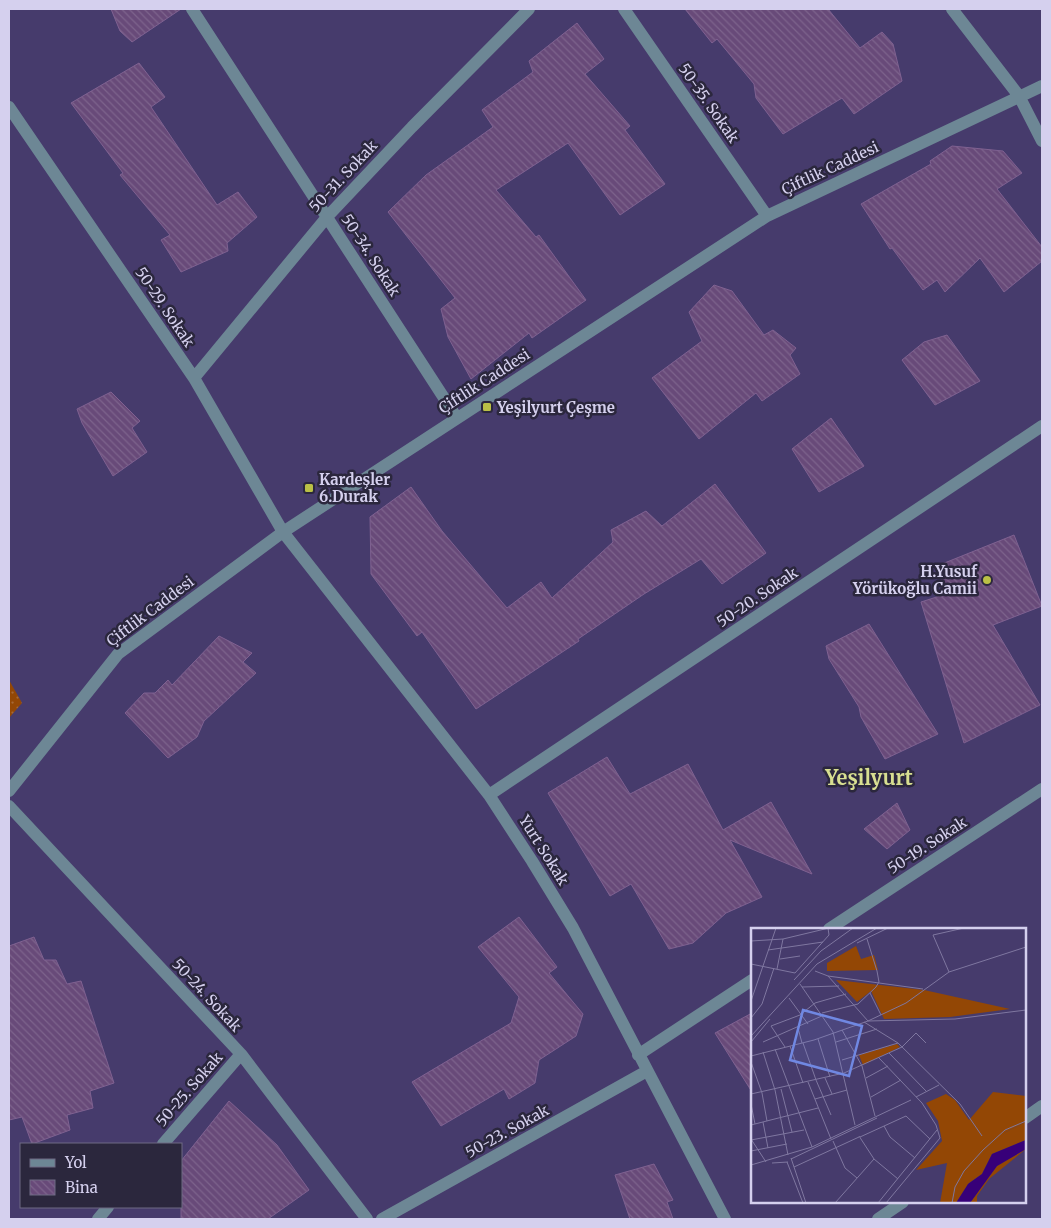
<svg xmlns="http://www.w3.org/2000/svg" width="1051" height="1228" font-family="Merriweather,serif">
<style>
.grass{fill:url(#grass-dots)}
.building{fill:url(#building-back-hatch);stroke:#7f6191}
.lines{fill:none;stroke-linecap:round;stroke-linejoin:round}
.minor{stroke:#6d8795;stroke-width:12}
.poi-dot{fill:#bac046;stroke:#2b273d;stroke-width:2}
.labels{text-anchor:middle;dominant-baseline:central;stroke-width:5;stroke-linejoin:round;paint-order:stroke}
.street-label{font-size:15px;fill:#d5d0ee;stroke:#2b273d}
.poi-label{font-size:15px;font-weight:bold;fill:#d5d0ee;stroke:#2b273d;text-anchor:start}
.district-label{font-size:20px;font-weight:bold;fill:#d8df91;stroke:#2b273d}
.inset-road{fill:none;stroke:#7f77a0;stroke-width:1}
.view{fill:#7088e2;fill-opacity:0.15;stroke:#7088e2;stroke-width:2.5}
.inset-edge{fill:none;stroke:#d5d0ee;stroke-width:2.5}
</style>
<defs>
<pattern id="grass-dots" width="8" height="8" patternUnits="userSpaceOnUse" patternTransform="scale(1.25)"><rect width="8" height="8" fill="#934705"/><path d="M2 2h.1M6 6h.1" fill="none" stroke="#a66936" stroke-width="1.8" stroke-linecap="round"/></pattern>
<pattern id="building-back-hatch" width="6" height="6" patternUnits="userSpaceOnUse" patternTransform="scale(1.25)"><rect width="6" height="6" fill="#684a79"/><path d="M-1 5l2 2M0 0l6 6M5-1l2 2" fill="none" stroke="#7d638c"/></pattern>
</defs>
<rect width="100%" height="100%" fill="#463b6c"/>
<!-- grass -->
<path class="grass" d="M9 680 22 703 9 718Z"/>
<!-- building -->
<path class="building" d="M111 9H181L132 42 120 31Z
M685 9H828L860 48 882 32 893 44 902 81 854 114 842 98 783 134 756 98 754 84 717 39 712 43Z
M577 23 604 59 585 74 630 126 625 130 665 184 620 215 568 143 496 190 536 237 539 235 586 300 532 338 529 333 471 379 448 337 441 309 455 298 388 212 426 175 493 127 482 110 533 72 529 61Z
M139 63 165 97 151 107 217 205 238 192 257 217 227 243 228 251 181 272 161 240 170 235 120 175 123 173 71 103Z
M952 146 1003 151 1022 173 997 189 1042 247V261L1004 292 980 258 945 292 937 280 923 290 892 248 890 249 861 204 931 164 930 161Z
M714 285 732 291 764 335 773 330 796 348 790 355 800 374 762 401 756 393 699 439 652 378 702 341 689 312Z
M947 335 980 381 935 405 902 360 924 342Z
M111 392 140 421 132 428 147 452 113 476 82 423 77 409Z
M831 418 864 466 819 492 792 449Z
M715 484 766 553 722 584 701 559 644 594 578 639 579 641 476 709 422 632 417 636 371 574 370 517 411 487 442 531 507 608 541 582 552 598 613 542 611 530 646 511 662 526Z
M1014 535 1042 606 993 625 1040 705 964 743 921 602 946 594 937 566Z
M869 624 938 734 885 759 861 717 859 707 829 659 826 646Z
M219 636 252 653 243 662 256 673 204 721 197 737 168 758 125 713 144 693H155L168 680 172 685Z
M607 757 630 794 688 764 723 830 771 802 812 874 730 840 762 897 726 913 693 943 669 949 631 884 610 896 548 793Z
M897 803 910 830 887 849 864 829Z
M519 917 557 967 549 973 583 1014 576 1036 539 1060 535 1083 509 1099 504 1089 441 1126 412 1082 511 1023 519 997 478 947Z
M34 937 44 960H56L67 984 81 981 114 1083 90 1091 93 1108 67 1115 70 1130 32 1144 22 1117 9 1120V946Z
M752 1013V1092L715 1033Z
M229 1101 277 1145 309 1190 268 1219H181V1161Z
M654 1164 673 1200 667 1202 673 1219H630L615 1175Z"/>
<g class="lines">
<!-- minor -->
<path class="minor" d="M192 9 457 418
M624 9 767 216
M952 9 1019 96 1042 141
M9 107 194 378 283 532 489 795 532 861 573 928 725 1219
M194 378 327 217 412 127 529 9
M9 791 118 654 283 532 767 216 1042 86
M489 795 1042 426
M9 806 241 1054 367 1219
M829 929 1042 789
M638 1055 752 980
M1025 1118 1042 1106
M163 1144 241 1054
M98 1219 108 1207
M382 1219 647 1071
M878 1219 903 1202"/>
</g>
<!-- markers -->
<g class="poi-dot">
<rect x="482" y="402" width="10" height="10" rx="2.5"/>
<rect x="304" y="483" width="10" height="10" rx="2.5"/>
<circle cx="987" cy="580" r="5"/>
</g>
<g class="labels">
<!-- street labels -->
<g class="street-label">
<text transform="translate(709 103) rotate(55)">50-35. Sokak</text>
<text transform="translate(830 168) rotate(-25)">Çiftlik Caddesi</text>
<text transform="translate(343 176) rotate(-47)">50-31. Sokak</text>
<text transform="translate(371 255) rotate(57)">50-34. Sokak</text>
<text transform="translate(165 307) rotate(56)">50-29. Sokak</text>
<text transform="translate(484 381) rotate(-33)">Çiftlik Caddesi</text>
<text transform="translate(757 597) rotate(-34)">50-20. Sokak</text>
<text transform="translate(150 611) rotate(-37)">Çiftlik Caddesi</text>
<text transform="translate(927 845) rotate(-33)">50-19. Sokak</text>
<text transform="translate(544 850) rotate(58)">Yurt Sokak</text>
<text transform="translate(207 995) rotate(47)">50-24. Sokak</text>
<text transform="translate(189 1089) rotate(-49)">50-25. Sokak</text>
<text transform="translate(507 1131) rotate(-29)">50-23. Sokak</text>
</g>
<!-- poi labels -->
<g class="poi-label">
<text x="497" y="407">Yeşilyurt Çeşme</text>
<text x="319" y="479">Kardeşler<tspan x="319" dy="17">6.Durak</tspan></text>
<text x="977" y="571" text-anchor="end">H.Yusuf<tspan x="977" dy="17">Yörükoğlu Camii</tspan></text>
</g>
<!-- district labels -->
<g class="district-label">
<text x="869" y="777">Yeşilyurt</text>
</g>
</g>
<!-- overview -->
<g transform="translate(751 928)">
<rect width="275" height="275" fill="#463b6c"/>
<path d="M105 18 110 31 123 27 127 42 76 43V35ZM85 52 173 62 259 81 199 89 133 91 120 63 106 74ZM242 164 275 168V194L255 204 202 275H189L196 235 165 242 191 213 187 193 175 175 195 166 204 172 218 192Z" fill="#934705"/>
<path d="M275 194V212L241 226 231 246 218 255 205 275H202L214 244 255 204ZM275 221 238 251 226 268V275H219L246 238Z" fill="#934705"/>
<path d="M146 116 149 119 112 137 108 127Z" fill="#934705"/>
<path d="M275 212V221L246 238 219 275H205L217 256 231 246 241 226Z" fill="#370079"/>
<path class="inset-road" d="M0 13 32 11 78 0M106 15 137 0M17 22 72 14M29 31 49 28M0 36 44 45M26 41 32 11M64 43 77 48 172 61M198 44 182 7 213 0M44 45 78 7 77 0M77 48 117 93 204 91 275 82M43 52 70 23 102 0M49 56 82 104 104 197M51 59 88 58M119 65 130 87M38 70 57 96M0 73 25 0M71 85 107 76 125 59 128 54 126 43 116 11M0 90 11 76 23 40M113 94 147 115 209 176 231 208M47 100 51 115M91 102 111 138 124 188M0 108 66 36 126 0M67 111 79 149M0 114 19 91M12 114 73 87M85 114 126 101M52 115 65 152M39 118 52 155M34 119 20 98 49 87 64 75 95 66M24 121 61 219M12 124 24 162 37 227M138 125 175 163M0 128 63 112 117 93 155 75 198 44 275 19M128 130 171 175 185 197 189 210 135 275M91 132 147 115M0 134 11 165 16 193M74 150 81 166M115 150 137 138M65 152 80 187M57 154 80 211M30 161 41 204M0 166 93 145 151 119 165 105 175 115M120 169 150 152M165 169 188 157M64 171 96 162M0 176 4 196M12 194 17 220M0 197 67 180M133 198 139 209 164 230M108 208 123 231 147 251M109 209 155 188 179 211M0 211 15 234M0 212 53 202M82 213 94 240 106 250M0 223 36 216M40 230 55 275M40 231 126 190M36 234 52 275M21 235 37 234M0 237 61 219 160 172M43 239 108 209M84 275 123 231M127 275 186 202M201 275 204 259 213 243 232 222 254 202 275 193"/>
<path class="view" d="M52 82 111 98 98 148 39 132Z"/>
<rect width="275" height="275" class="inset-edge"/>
</g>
<!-- border -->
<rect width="1051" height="1228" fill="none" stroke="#d5d0ee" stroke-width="20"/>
<!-- legend -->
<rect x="20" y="1143" width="162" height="65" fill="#2b273d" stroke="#6f6b84"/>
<rect x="30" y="1159" width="25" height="8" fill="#6d8795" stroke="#6f6b84"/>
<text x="65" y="1168" font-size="15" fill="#d5d0ee">Yol</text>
<rect x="30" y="1180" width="25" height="15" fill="url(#building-back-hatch)" stroke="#6f6b84"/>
<text x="65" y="1193" font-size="15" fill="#d5d0ee">Bina</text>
</svg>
